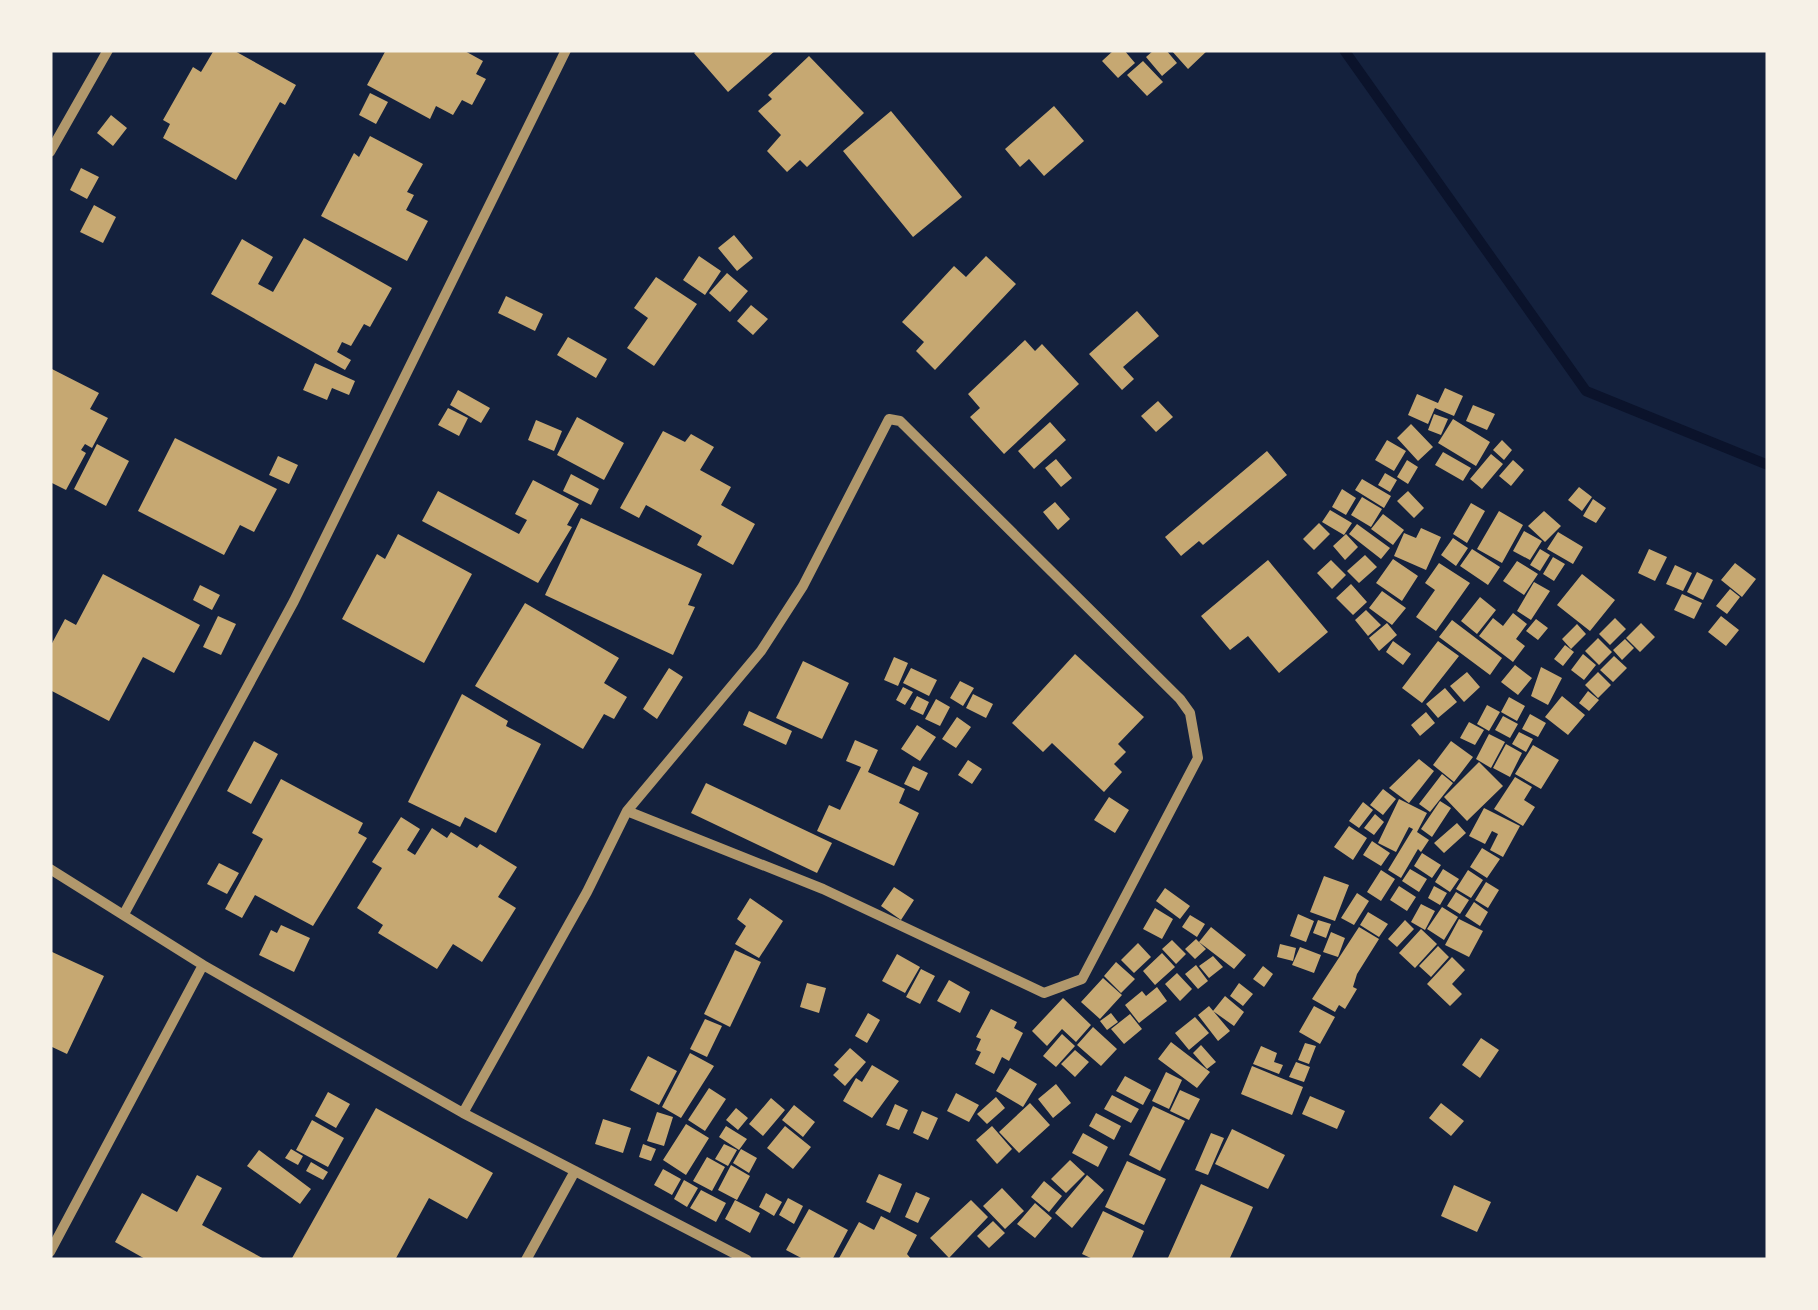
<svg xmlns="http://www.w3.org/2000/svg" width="1818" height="1310" font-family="'Titillium Web',sans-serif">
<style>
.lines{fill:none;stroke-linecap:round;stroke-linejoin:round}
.stream{stroke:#0b132b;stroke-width:10}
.building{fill:#c6a872}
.minor{stroke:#b1986c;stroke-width:10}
</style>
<rect width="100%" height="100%" fill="#14213d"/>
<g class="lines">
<!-- stream -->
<path class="stream" d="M1344 50 1586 391 1768 465"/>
</g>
<!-- building -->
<path class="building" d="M214 50H233L296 85 285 105 280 102 236 180 163 138 170 124 163 120 193 67 201 72Z
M386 50H463L483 61 476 74 486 79 472 105 462 100 453 115 436 106 430 119 367 85Z
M698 50H776L728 92 694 53Z
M1114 50H1124L1135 63 1118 78 1102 61Z
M1154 50H1166L1177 63 1162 76 1146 57Z
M1171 50H1208L1188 69Z
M809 56 864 113 807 167 800 160 787 172 767 151 781 135 758 111 772 99 768 95Z
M1143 61 1163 82 1147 96 1127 75Z
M370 93 388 102 376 124 359 115Z
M1054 106 1084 141 1044 176 1029 159 1020 167 1005 149Z
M891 111 962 197 913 237 843 151Z
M111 115 127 128 113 146 97 133Z
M370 136 423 164 407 192 414 195 406 210 428 221 407 261 321 216 354 153 359 157Z
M81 168 99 177 87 199 70 190Z
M94 205 116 217 103 243 80 232Z
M734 235 753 258 737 271 718 248Z
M304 238 392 288 370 327 364 324 351 346 342 342 337 352 351 360 345 370 211 294 242 239 273 257 258 284 273 292Z
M699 256 721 271 705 295 683 280Z
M986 256 1016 284 935 370 916 351 924 342 902 322 954 266 966 277Z
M727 273 748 291 730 312 709 293Z
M656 277 697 304 654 366 627 348 648 318 634 308Z
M506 296 543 314 535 331 498 313Z
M751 305 768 319 753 335 737 321Z
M1137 311 1159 336 1123 367 1134 379 1122 390 1089 354Z
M568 337 607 359 596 378 557 355Z
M1025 340 1035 351 1042 344 1079 384 1004 454 970 417 980 408 968 394Z
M315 363 355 381 349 395 332 388 327 400 303 390Z
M50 368 99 393 90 409 108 418 92 448 85 444 81 450 86 453 66 490 50 482Z
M1445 388 1463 396 1454 416 1435 408 1428 424 1408 415 1417 394 1438 403Z
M458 390 490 408 481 423 450 405Z
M1158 401 1173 417 1156 432 1141 416Z
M1473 405 1495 414 1487 430 1466 421Z
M448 408 468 418 459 436 438 425Z
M1434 414 1448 419 1441 435 1428 430Z
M577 417 624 443 604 480 557 455Z
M1453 419 1490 442 1476 466 1438 443Z
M536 420 562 431 554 451 528 440Z
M1050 422 1066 440 1034 469 1018 451Z
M1411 424 1433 447 1418 461 1397 438Z
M663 431 685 442 691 434 714 447 700 470 731 487 721 505 755 524 733 565 697 545 702 536 646 505 639 518 620 508Z
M175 438 277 489 254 532 240 525 224 555 138 511Z
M1387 440 1406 451 1394 471 1375 460Z
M1502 440 1512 450 1504 460 1493 450Z
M97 444 129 461 106 506 74 489Z
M1267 451 1287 475 1203 545 1199 541 1181 556 1165 537Z
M1443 452 1471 468 1463 481 1435 465Z
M1491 454 1503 464 1482 489 1470 479Z
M278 456 298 465 289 484 269 475Z
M1056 459 1072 478 1061 487 1045 468Z
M1407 460 1418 467 1408 484 1397 477Z
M1513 460 1524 470 1511 486 1499 476Z
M1385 473 1397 480 1390 492 1378 485Z
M571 474 599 489 591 505 563 491Z
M1362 479 1391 496 1384 508 1355 490Z
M533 480 579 504 567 525 572 527 538 583 422 521 438 491 519 534 527 520 515 514Z
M1579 487 1592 497 1582 511 1568 500Z
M1342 489 1356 498 1346 515 1332 507Z
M1408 491 1424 508 1414 518 1397 501Z
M1362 497 1382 509 1371 527 1351 515Z
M1593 499 1606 508 1596 523 1583 516Z
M1055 502 1070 519 1058 530 1043 512Z
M1471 503 1485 511 1467 543 1453 534Z
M1330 510 1352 523 1344 535 1322 522Z
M1499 511 1523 525 1502 563 1477 549Z
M1544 511 1561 526 1545 542 1528 526Z
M1383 514 1404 530 1393 545 1371 529Z
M581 518 702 574 688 605 695 607 673 655 545 595Z
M1319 523 1330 534 1314 550 1303 539Z
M1357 524 1390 548 1381 559 1349 534Z
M1421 528 1441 537 1426 570 1394 556 1404 533 1416 538Z
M1524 531 1542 541 1530 560 1513 551Z
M1558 532 1583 547 1573 564 1547 549Z
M398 534 472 574 424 663 342 619 377 554 385 559Z
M1346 534 1358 547 1345 560 1333 546Z
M1453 538 1468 548 1456 566 1441 555Z
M1472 549 1500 567 1488 585 1460 566Z
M1540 549 1550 555 1540 571 1530 565Z
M1649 549 1667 557 1655 581 1638 573Z
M1365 555 1377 567 1359 583 1347 571Z
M1553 557 1565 564 1554 581 1543 574Z
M1393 559 1418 576 1402 601 1376 583Z
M1268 560 1328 632 1279 673 1248 636 1230 650 1201 616Z
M1331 560 1346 575 1332 589 1317 573Z
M1517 561 1538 574 1524 595 1503 581Z
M1439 563 1470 583 1436 631 1416 617 1435 590 1425 583Z
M1735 563 1756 579 1742 597 1721 580Z
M1675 565 1692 573 1683 591 1666 584Z
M1697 572 1713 580 1703 600 1687 592Z
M103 574 200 625 174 673 143 657 109 721 50 690V647L65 619 76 625Z
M1582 574 1615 600 1590 631 1557 605Z
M1534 582 1550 591 1531 620 1517 611Z
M1351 584 1367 602 1353 615 1336 598Z
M200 585 220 595 212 610 193 600Z
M1730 589 1740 597 1727 614 1716 606Z
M1382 591 1406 608 1392 625 1369 608Z
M1682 594 1702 603 1694 619 1674 610Z
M1480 597 1496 610 1477 634 1461 621Z
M525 603 619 658 604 683 627 697 614 719 604 714 583 749 475 686Z
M1366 610 1381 625 1368 636 1355 620Z
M1513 613 1527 624 1516 639 1525 646 1513 662 1479 636 1493 618 1503 626Z
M218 616 236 624 221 655 203 647Z
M1721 616 1739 630 1726 646 1708 632Z
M1615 618 1626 629 1610 645 1599 634Z
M1536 619 1548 628 1538 640 1526 631Z
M1452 620 1502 658 1490 675 1439 637Z
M1387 623 1397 635 1379 651 1369 638Z
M1641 623 1655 637 1640 652 1626 638Z
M1577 624 1586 634 1571 649 1562 639Z
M1598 638 1612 652 1599 665 1585 651Z
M1625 639 1634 648 1622 660 1613 650Z
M1393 641 1411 654 1403 665 1386 652Z
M1438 641 1459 656 1422 703 1402 688Z
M1565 645 1574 652 1563 666 1554 659Z
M1075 654 1144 717 1118 744 1126 752 1114 764 1122 772 1104 792 1052 743 1043 752 1012 723Z
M1583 654 1596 665 1584 680 1571 670Z
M1614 656 1627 668 1613 682 1600 670Z
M894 657 908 663 898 686 884 680Z
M803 661 849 683 822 739 776 718Z
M1515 665 1532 678 1518 695 1501 682Z
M1541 667 1562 678 1548 705 1531 696Z
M669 668 683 677 657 719 643 709Z
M911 668 937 680 929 696 903 683Z
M1467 672 1480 687 1464 702 1450 686Z
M1598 672 1611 685 1598 698 1585 685Z
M960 681 974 688 963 706 950 698Z
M903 687 913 692 905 705 896 700Z
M1445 688 1457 702 1438 718 1426 704Z
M1588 691 1599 700 1589 711 1579 703Z
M462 694 508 721 506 726 541 744 496 833 465 817 460 827 408 802Z
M973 694 993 704 986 718 966 708Z
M917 696 929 702 923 715 910 709Z
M1562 696 1585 715 1568 735 1545 717Z
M1509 697 1525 706 1517 721 1501 712Z
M936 699 950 707 940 726 925 719Z
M1487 705 1500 712 1489 731 1477 724Z
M749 711 792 731 786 745 743 725Z
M1426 712 1435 723 1420 736 1411 725Z
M1530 714 1546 723 1538 737 1522 729Z
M1503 716 1518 724 1510 738 1495 730Z
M957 717 971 727 956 748 942 739Z
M1469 722 1484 730 1475 745 1460 738Z
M917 725 936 737 920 761 901 749Z
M1519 732 1533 739 1526 752 1512 744Z
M1489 734 1505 742 1491 768 1476 759Z
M855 740 878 750 868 772 905 789 899 803 919 813 894 866 817 831 829 805 840 810 861 767 846 761Z
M254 741 278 754 251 804 227 791Z
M1451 741 1473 757 1454 782 1433 765Z
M1506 744 1522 753 1510 777 1493 768Z
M1533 745 1559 760 1541 789 1515 774Z
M1419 759 1434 771 1409 803 1389 788Z
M968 760 982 769 972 784 958 775Z
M1479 762 1503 786 1467 821 1444 797Z
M913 766 928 773 919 791 904 784Z
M1442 774 1453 783 1430 812 1419 804Z
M1515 777 1532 787 1524 800 1535 807 1523 826 1494 809Z
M281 779 363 823 358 833 367 838 313 926 255 895 242 918 225 909 263 839 252 833Z
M706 783 832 843 817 873 691 813Z
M1383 789 1396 799 1383 815 1370 805Z
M1109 797 1129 810 1115 833 1094 820Z
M1399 799 1427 813 1417 832 1429 840 1421 852 1418 849 1401 878 1388 870 1413 829 1409 827 1396 852 1378 843Z
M1440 801 1451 808 1432 837 1421 829Z
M1363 802 1373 810 1359 828 1349 821Z
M1484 808 1520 826 1503 857 1490 850 1498 834 1492 831 1485 844 1469 836Z
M1375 814 1384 822 1374 835 1364 828Z
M401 817 420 829 407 850 415 855 432 828 447 838 451 832 477 848 480 844 517 867 498 897 516 908 482 962 453 944 437 969 378 933 383 925 357 908 382 868 372 862Z
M1457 823 1466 833 1444 853 1434 843Z
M1349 826 1367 838 1353 860 1334 847Z
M1372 841 1390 853 1381 866 1363 855Z
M1482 848 1500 859 1487 878 1470 867Z
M1422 853 1441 865 1432 878 1414 866Z
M219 863 239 873 227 894 207 884Z
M1410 869 1427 879 1419 892 1402 881Z
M1443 869 1459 879 1450 892 1435 882Z
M1381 870 1395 879 1381 901 1367 892Z
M1468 870 1483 880 1471 898 1456 889Z
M1324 876 1349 885 1335 921 1310 912Z
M1486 882 1499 890 1488 908 1475 900Z
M1399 886 1416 897 1407 911 1390 900Z
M1434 886 1447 893 1440 905 1428 898Z
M894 887 914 900 901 920 881 906Z
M1165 888 1190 906 1180 919 1156 901Z
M1456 892 1469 900 1460 914 1447 906Z
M1357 893 1369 901 1354 925 1341 918Z
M750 898 783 921 759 958 735 944 746 926 737 919Z
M1474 902 1488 912 1480 926 1465 916Z
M1421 904 1435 911 1425 930 1411 922Z
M1442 907 1458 917 1444 940 1427 929Z
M1155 908 1173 919 1162 939 1143 929Z
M1368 912 1388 924 1379 937 1360 925Z
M1298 914 1314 921 1306 942 1290 936Z
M1190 915 1205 924 1197 937 1182 927Z
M1459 919 1483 931 1469 957 1445 945Z
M1318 920 1331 924 1326 938 1313 933Z
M1405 920 1414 929 1397 947 1388 939Z
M281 925 310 938 294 972 259 955 271 930 277 933Z
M1211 927 1246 955 1234 969 1199 942Z
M1359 927 1379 939 1357 974 1353 987 1357 989 1345 1009 1339 1005 1335 1012 1312 999Z
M1421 929 1437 944 1415 968 1399 953Z
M1331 932 1345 938 1338 957 1323 952Z
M1196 939 1206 949 1195 959 1185 949Z
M1172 940 1186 954 1176 964 1162 949Z
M1138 943 1151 957 1134 973 1121 960Z
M1280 944 1296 948 1293 961 1277 957Z
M1438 946 1449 957 1431 977 1419 966Z
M1300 947 1321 955 1314 973 1292 965Z
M735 950 761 962 730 1027 704 1014Z
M50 951 104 976 67 1054 50 1046Z
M1162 953 1175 967 1155 985 1143 971Z
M897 954 920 967 905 993 882 981Z
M1213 956 1223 967 1209 978 1199 966Z
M1452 957 1465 970 1452 984 1462 994 1450 1006 1427 984Z
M1116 962 1135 979 1121 993 1104 976Z
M1196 965 1208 981 1198 989 1185 974Z
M1263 966 1273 974 1264 987 1253 979Z
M921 969 935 976 920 1004 906 997Z
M1177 973 1192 989 1180 1001 1165 984Z
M1103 978 1122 995 1100 1019 1081 1002Z
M949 980 970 992 960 1013 937 1001Z
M807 983 826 988 819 1013 800 1007Z
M1239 983 1253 994 1243 1006 1230 996Z
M1157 987 1167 1001 1139 1023 1125 1005 1142 991 1146 996Z
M1225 996 1244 1012 1234 1026 1213 1011Z
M1063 998 1091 1025 1076 1042 1062 1029 1047 1046 1032 1031Z
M1209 1006 1230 1031 1218 1041 1198 1015Z
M1314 1006 1335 1017 1320 1044 1299 1032Z
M991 1009 1017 1022 1014 1028 1023 1033 1009 1061 1002 1057 994 1074 975 1064 981 1052 976 1050 981 1039 976 1037Z
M868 1013 880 1020 867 1043 855 1036Z
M1111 1013 1118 1022 1107 1030 1100 1021Z
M1130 1014 1142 1029 1124 1044 1111 1029Z
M1195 1017 1209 1033 1189 1050 1175 1033Z
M705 1019 722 1026 707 1057 690 1049Z
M1093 1027 1117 1049 1101 1066 1077 1045Z
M1062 1034 1075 1046 1056 1067 1043 1056Z
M1481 1038 1499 1050 1480 1078 1462 1065Z
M1171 1042 1210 1072 1197 1088 1158 1059Z
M1305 1043 1316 1046 1309 1064 1298 1060Z
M1201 1045 1216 1062 1207 1069 1193 1053Z
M1261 1046 1277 1053 1274 1062 1283 1065 1279 1074 1253 1064Z
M850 1048 866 1062 845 1086 833 1075 839 1069 834 1065Z
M1075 1050 1089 1062 1075 1077 1061 1064Z
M690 1053 714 1066 681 1118 662 1107Z
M648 1056 677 1071 659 1105 630 1090Z
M1296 1062 1310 1067 1304 1082 1289 1077Z
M872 1065 899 1081 872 1118 843 1101 856 1078 862 1082Z
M1252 1066 1303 1087 1292 1115 1241 1094Z
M1010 1068 1037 1084 1023 1107 996 1091Z
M1166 1072 1182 1080 1169 1109 1152 1101Z
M1125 1076 1151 1090 1143 1105 1116 1091Z
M1056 1084 1071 1103 1053 1118 1038 1099Z
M709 1088 726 1099 705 1131 688 1120Z
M1180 1090 1200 1099 1189 1120 1170 1111Z
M328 1092 350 1104 336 1128 315 1116Z
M956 1093 979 1105 969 1122 947 1111Z
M1112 1095 1139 1109 1131 1123 1104 1109Z
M1310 1096 1345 1111 1337 1129 1302 1114Z
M996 1097 1005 1108 987 1124 977 1114Z
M771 1098 785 1110 763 1136 749 1124Z
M1030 1103 1050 1125 1019 1153 999 1132Z
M1441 1103 1464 1121 1451 1136 1429 1118Z
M895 1104 908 1110 899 1130 886 1125Z
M794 1105 815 1122 803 1137 782 1120Z
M1153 1106 1185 1121 1160 1171 1129 1155Z
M376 1108 493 1173 467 1219 429 1198 395 1260H291Z
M736 1108 748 1118 738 1130 726 1120Z
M922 1111 938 1118 928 1140 913 1133Z
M657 1112 673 1117 664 1146 647 1141Z
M1096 1113 1121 1126 1114 1140 1089 1126Z
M603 1119 631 1128 623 1153 595 1144Z
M312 1120 344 1138 328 1167 296 1150Z
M686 1124 709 1138 686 1175 663 1160Z
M726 1126 747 1139 739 1150 719 1137Z
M785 1126 811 1147 793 1169 767 1148Z
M992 1126 1012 1149 997 1164 976 1140Z
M1232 1129 1285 1155 1268 1189 1215 1164Z
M1083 1133 1108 1147 1098 1167 1072 1153Z
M1211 1133 1224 1138 1208 1175 1195 1170Z
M643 1144 656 1149 651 1161 639 1157Z
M724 1144 737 1150 728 1166 715 1159Z
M291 1149 303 1156 298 1165 285 1158Z
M741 1149 757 1158 749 1173 733 1163Z
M259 1150 311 1189 300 1204 247 1166Z
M707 1157 725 1167 712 1191 693 1181Z
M1070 1160 1085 1174 1066 1193 1051 1179Z
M1127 1161 1166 1179 1144 1225 1105 1207Z
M311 1162 328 1172 323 1180 306 1171Z
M731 1165 750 1176 737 1200 718 1190Z
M663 1169 681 1179 672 1195 654 1185Z
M879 1174 902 1184 890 1213 866 1202Z
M197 1175 222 1188 202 1225 266 1260H147L115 1242 142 1193 177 1212Z
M1087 1175 1104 1190 1072 1228 1055 1213Z
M684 1180 698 1188 687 1207 674 1199Z
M1044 1181 1062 1196 1049 1212 1031 1197Z
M1201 1184 1253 1207 1246 1223 1229 1260H1167Z
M1454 1185 1491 1202 1477 1232 1441 1216Z
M1002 1188 1024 1211 1005 1229 983 1206Z
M701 1190 726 1203 716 1222 690 1208Z
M916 1192 930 1198 918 1223 905 1217Z
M766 1193 782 1202 774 1216 759 1207Z
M788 1198 803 1206 794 1224 779 1215Z
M735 1200 760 1213 750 1233 725 1219Z
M971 1200 988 1217 949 1258 930 1238Z
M1035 1203 1052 1218 1035 1238 1017 1224Z
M809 1209 848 1230 832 1260H805L786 1250Z
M1103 1211 1144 1231 1131 1260H1095L1082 1254Z
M881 1216 917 1235 907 1254 912 1260H838L859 1222 874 1230Z
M993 1221 1005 1233 989 1248 977 1236Z"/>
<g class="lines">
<!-- minor -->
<path class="minor" d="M50 152 108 50
M50 869 203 965 463 1113 747 1260
M124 914 294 601 566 50
M463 1113 587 892 627 811 761 651 803 586 889 419 900 421 1180 699 1190 713 1198 758 1082 979 1044 993 823 889 627 811
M50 1252 203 965
M526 1260 575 1171"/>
</g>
<!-- border -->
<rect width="1818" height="1310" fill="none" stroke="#f6f1e7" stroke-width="105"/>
</svg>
